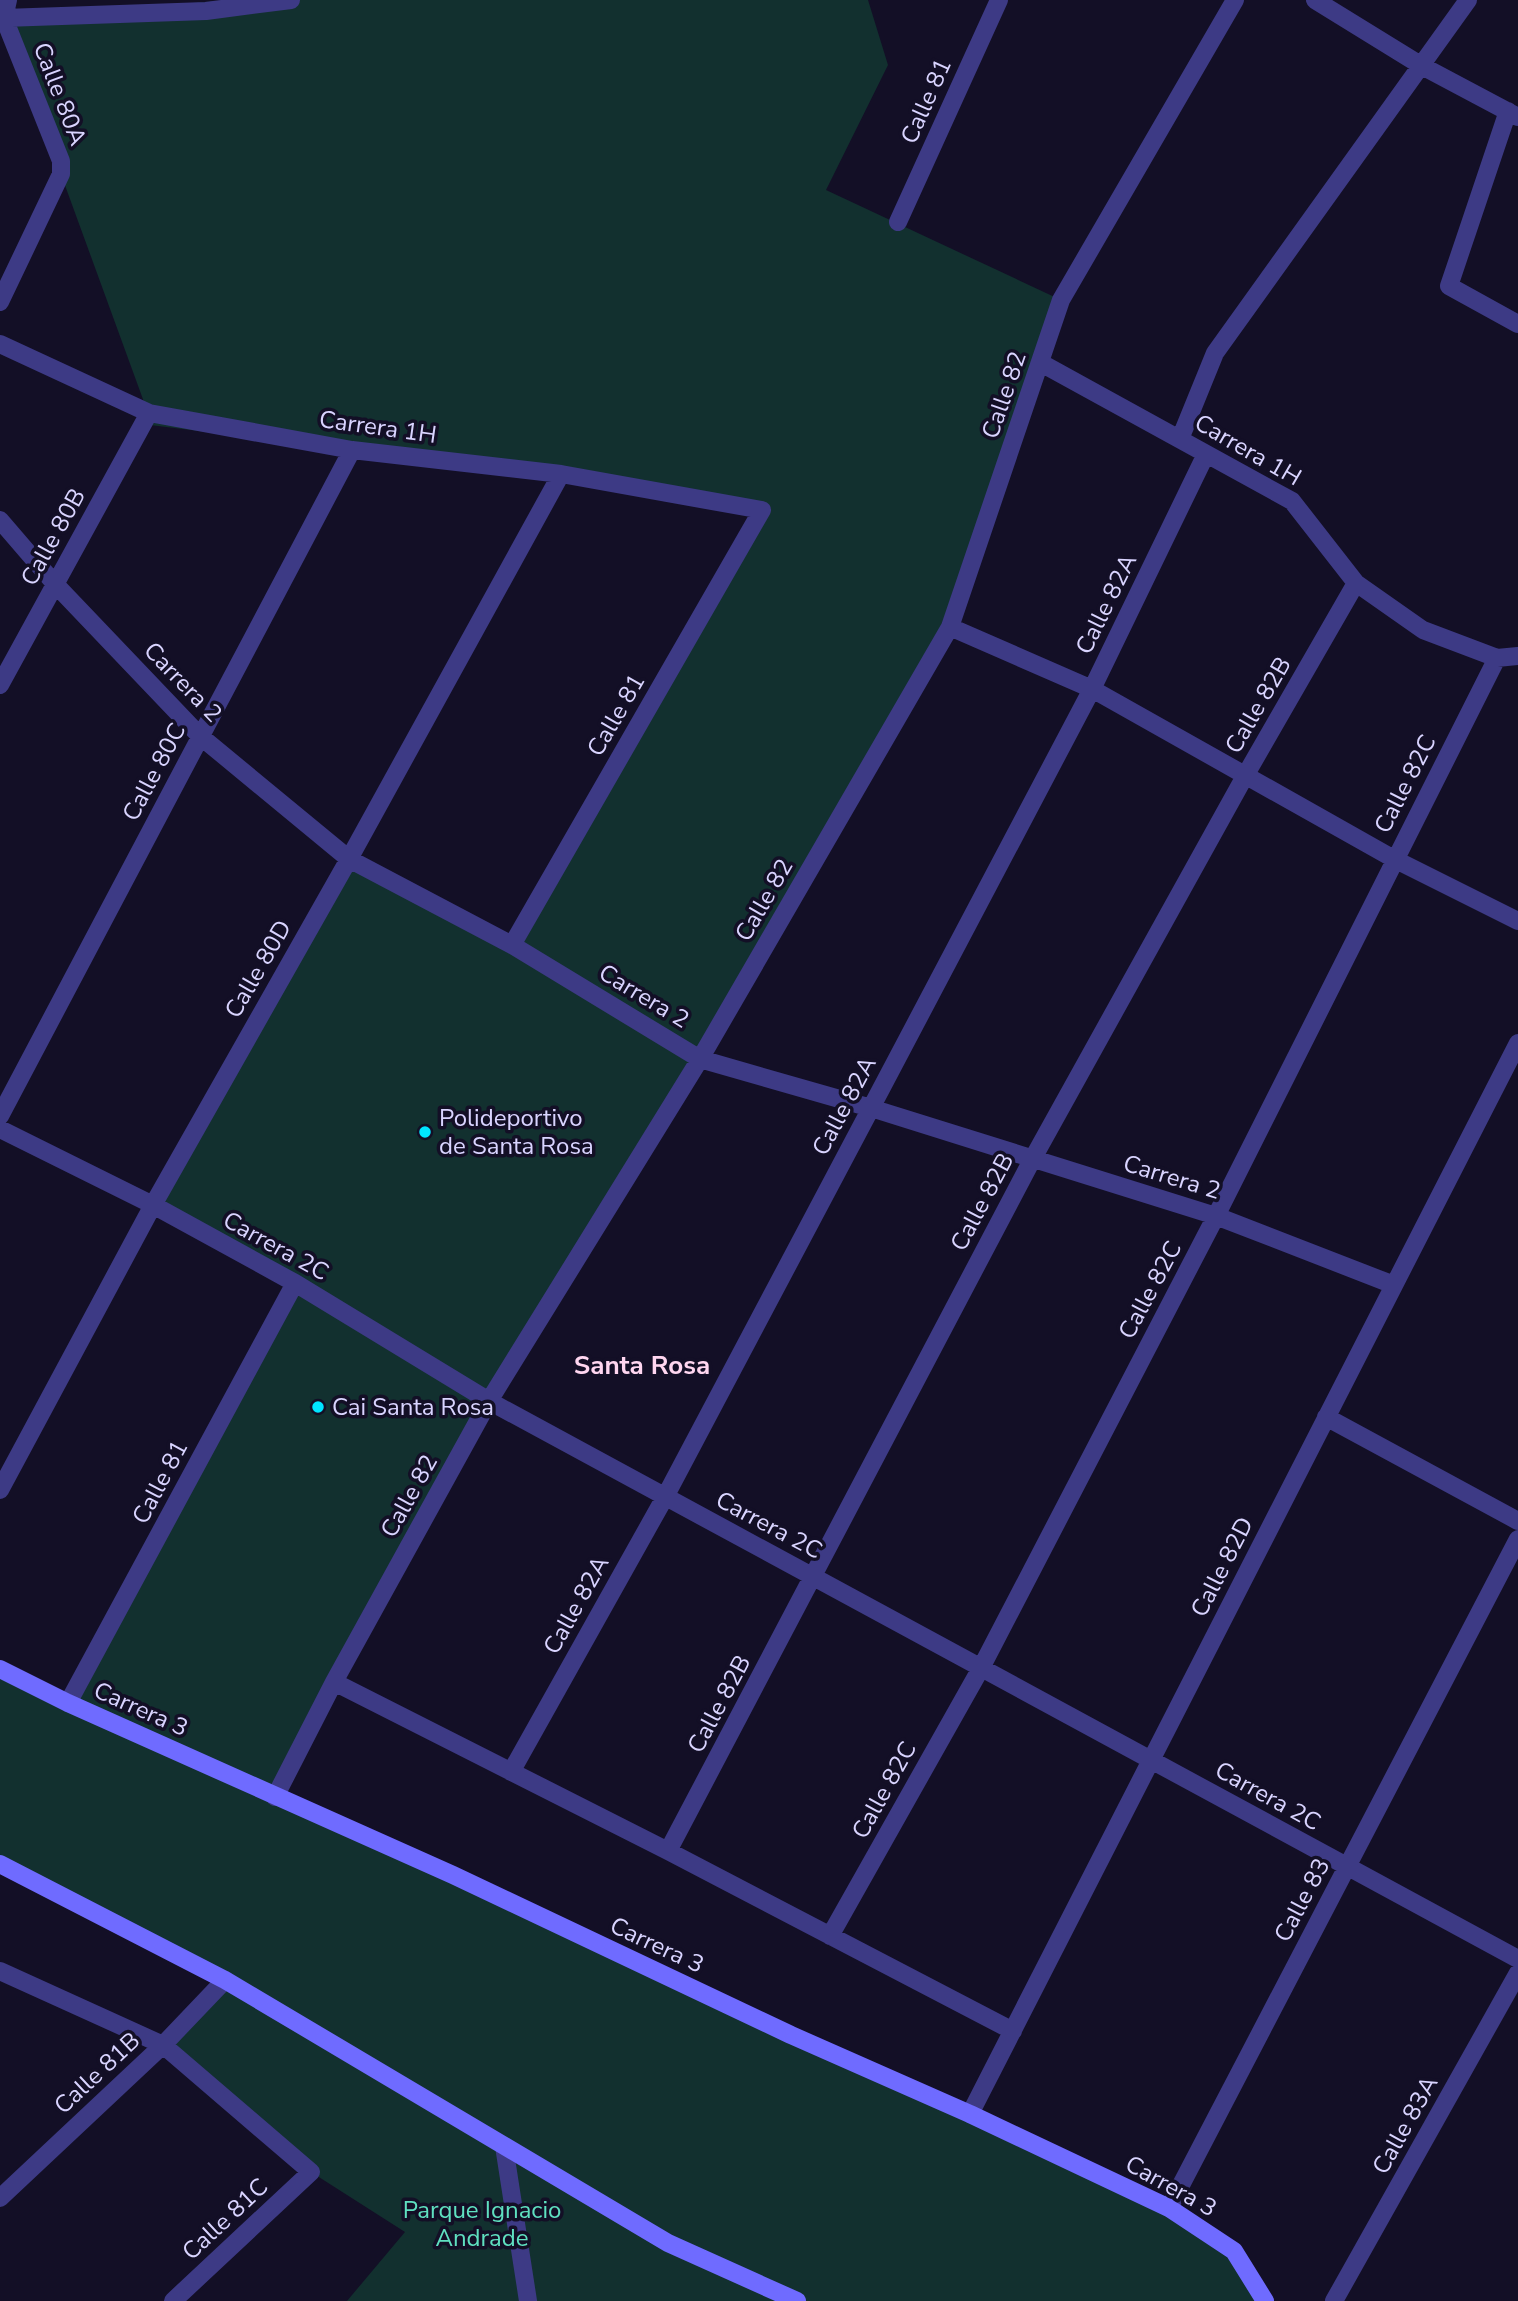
<svg xmlns="http://www.w3.org/2000/svg" width="1518" height="2301" font-family="'Nunito Sans',sans-serif">
<style>
.green{fill:#12302f}
.lines{fill:none;stroke-linecap:round;stroke-linejoin:round}
.street{stroke:#3d3a85;stroke-width:18}
.secondary{stroke:#6f6bff;stroke-width:18}
.poi-dot{fill:#00e5ff;stroke:#130f26;stroke-width:2.5}
.labels{text-anchor:middle;dominant-baseline:central;stroke-width:7;stroke-linejoin:round;paint-order:stroke}
.street-label{font-size:24px;fill:#d9d4ff;stroke:#130f26}
.poi-label{font-size:24px;fill:#d9d4ff;stroke:#130f26;text-anchor:start}
.park-label{font-size:24px;fill:#5fe0c0;stroke:#130f26}
.neighbourhood-label{font-size:26px;font-weight:bold;fill:#ffd6f0;stroke:#130f26}
</style>
<rect width="100%" height="100%" fill="#130f26"/>
<!-- green -->
<path class="green" d="M230 0H868L888 65 826 190 1061 300 950 627 489 1401 276 1797 1167 2212 1228 2252 1260 2301H347L405 2232 311 2172 163 2045 224 1980 0 1861V1669L68 1703 293 1287 153 1205 349 859 512 945 762 510 352 450 142 424 148 413 4 18Z"/>
<g class="lines">
<!-- street -->
<path class="street" d="M1315 0 1422 66 1518 117
M4 18 206 11 291 0
M4 18 8 0
M1508 111 1449 286 1518 324
M898 222 999 0
M0 302 61 174V161L4 18
M0 344 149 413 352 450 561 474 762 510 512 945
M1041 363 1292 501 1356 583 1423 630 1497 658 1518 656
M1180 439 1215 353 1468 0
M0 520 55 584 200 736 349 859 512 945 700 1059 871 1108 1216 1216 1394 1285
M950 627 1092 689 1394 859 1518 921
M0 685 149 413
M0 1116 352 450
M0 1129 153 1205 295 1283 489 1401 1518 1959
M1326 1417 1518 1521
M0 1490 153 1205 349 859 561 474
M334 1682 668 1851 1013 2031
M68 1703 295 1283
M511 1772 665 1497 871 1108 1092 689 1206 454
M275 1797 334 1682 489 1401 700 1059 950 627 1061 300 1235 0
M668 1851 1032 1160 1245 776 1356 583
M830 1936 981 1668 1216 1216 1497 658
M0 1971 163 2045 311 2172 173 2301
M970 2114 1518 1043
M504 2146 528 2301
M0 2198 163 2045 225 1980
M1169 2208 1518 1539
M1334 2301 1518 1973"/>
<!-- secondary -->
<path class="secondary" d="M0 1669 68 1703 453 1875 791 2035 970 2114 1169 2208 1234 2251 1265 2301
M0 1864 225 1980 668 2243 797 2301"/>
</g>
<!-- markers -->
<g class="poi-dot">
<circle cx="425" cy="1132" r="7"/>
<circle cx="318" cy="1407" r="7"/>
</g>
<g class="labels">
<!-- street labels -->
<g class="street-label">
<text transform="translate(60 94) rotate(69)">Calle 80A</text>
<text transform="translate(926 101) rotate(-66)">Calle 81</text>
<text transform="translate(1004 395) rotate(-71)">Calle 82</text>
<text transform="translate(378 427) rotate(8)">Carrera 1H</text>
<text transform="translate(1248 450) rotate(30)">Carrera 1H</text>
<text transform="translate(53 537) rotate(-61)">Calle 80B</text>
<text transform="translate(1106 604) rotate(-64)">Calle 82A</text>
<text transform="translate(183 682) rotate(46)">Carrera 2</text>
<text transform="translate(1258 705) rotate(-60)">Calle 82B</text>
<text transform="translate(616 715) rotate(-60)">Calle 81</text>
<text transform="translate(154 772) rotate(-62)">Calle 80C</text>
<text transform="translate(1405 784) rotate(-63)">Calle 82C</text>
<text transform="translate(764 900) rotate(-60)">Calle 82</text>
<text transform="translate(258 969) rotate(-60)">Calle 80D</text>
<text transform="translate(644 996) rotate(31)">Carrera 2</text>
<text transform="translate(844 1106) rotate(-62)">Calle 82A</text>
<text transform="translate(1172 1177) rotate(17)">Carrera 2</text>
<text transform="translate(982 1202) rotate(-62)">Calle 82B</text>
<text transform="translate(276 1246) rotate(29)">Carrera 2C</text>
<text transform="translate(1150 1290) rotate(-62)">Calle 82C</text>
<text transform="translate(160 1482) rotate(-62)">Calle 81</text>
<text transform="translate(409 1496) rotate(-61)">Calle 82</text>
<text transform="translate(769 1525) rotate(28)">Carrera 2C</text>
<text transform="translate(1222 1567) rotate(-63)">Calle 82D</text>
<text transform="translate(576 1605) rotate(-61)">Calle 82A</text>
<text transform="translate(719 1704) rotate(-62)">Calle 82B</text>
<text transform="translate(141 1709) rotate(24)">Carrera 3</text>
<text transform="translate(884 1790) rotate(-61)">Calle 82C</text>
<text transform="translate(1268 1796) rotate(29)">Carrera 2C</text>
<text transform="translate(1302 1900) rotate(-62)">Calle 83</text>
<text transform="translate(657 1945) rotate(25)">Carrera 3</text>
<text transform="translate(97 2073) rotate(-43)">Calle 81B</text>
<text transform="translate(1405 2125) rotate(-61)">Calle 83A</text>
<text transform="translate(1171 2186) rotate(29)">Carrera 3</text>
<text transform="translate(225 2219) rotate(-43)">Calle 81C</text>
</g>
<!-- poi labels -->
<g class="poi-label">
<text x="439" y="1118">Polideportivo<tspan x="439" dy="28">de Santa Rosa</tspan></text>
<text x="332" y="1407">Cai Santa Rosa</text>
</g>
<!-- park labels -->
<g class="park-label">
<text x="482" y="2210">Parque Ignacio<tspan x="482" dy="28">Andrade</tspan></text>
</g>
<!-- neighbourhood labels -->
<g class="neighbourhood-label">
<text x="642" y="1365">Santa Rosa</text>
</g>
</g>
</svg>
